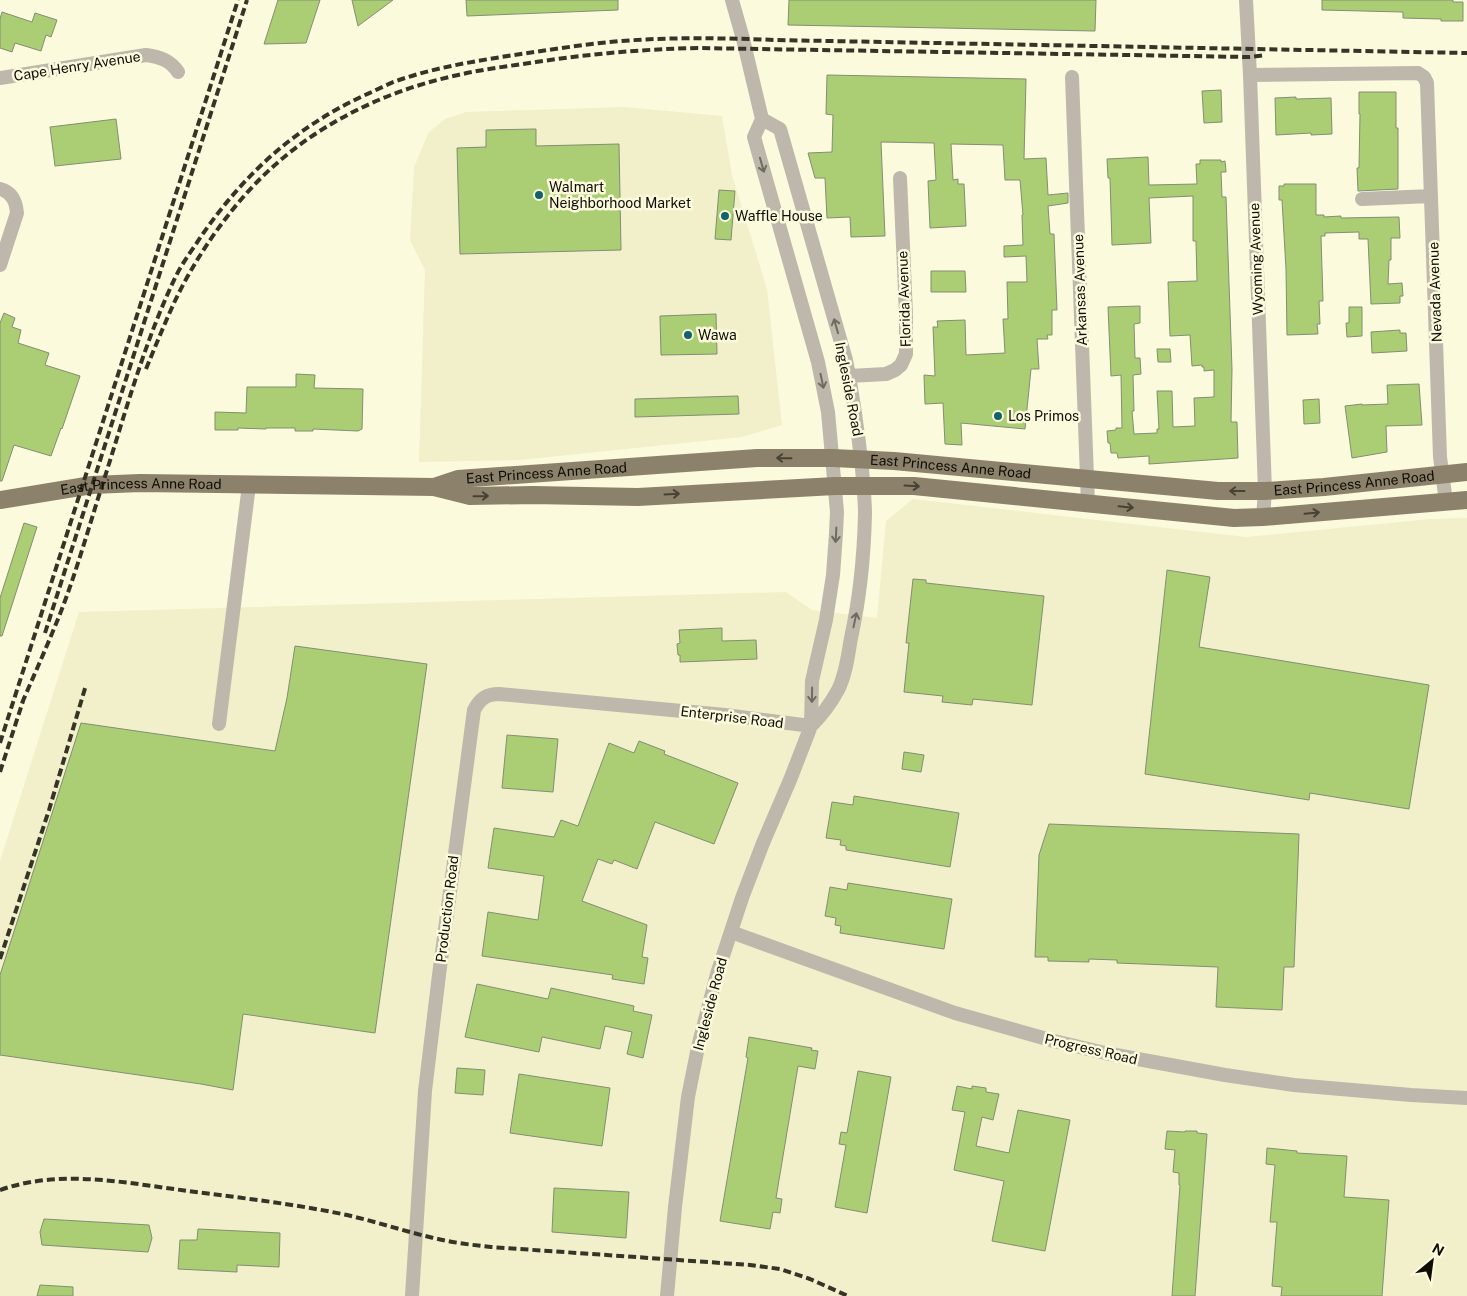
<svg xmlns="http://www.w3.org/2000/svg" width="1467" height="1296" font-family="'Public Sans',sans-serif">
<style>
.built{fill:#f1f0ca}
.building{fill:#abcd74;stroke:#838e73}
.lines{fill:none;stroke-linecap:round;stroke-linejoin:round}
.minor{stroke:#bdb8ab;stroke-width:14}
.major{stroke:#8c826c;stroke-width:18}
.rail{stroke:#353427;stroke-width:4;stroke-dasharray:8 4;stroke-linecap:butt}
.oneway{stroke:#6e6b60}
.oneway2{stroke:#474233}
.poi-dot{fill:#126269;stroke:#fbfadc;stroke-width:2}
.labels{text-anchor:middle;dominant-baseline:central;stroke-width:5;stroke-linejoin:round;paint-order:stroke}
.street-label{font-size:14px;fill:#0e0d04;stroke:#fbfadc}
.poi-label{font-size:14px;fill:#0e0d04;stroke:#fbfadc;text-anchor:start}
</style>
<rect width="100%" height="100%" fill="#fbfadc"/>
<!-- built -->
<path class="built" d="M624 107 722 116 732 175 767 289 782 425 742 437 520 460 419 462 425 270 410 240 414 167 429 132 445 119 466 112Z
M913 499 1246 537 1430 519 1467 518V1296H0V861L79 612 786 592 812 610 877 618 886 521Z"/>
<!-- building -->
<path class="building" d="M278 0H320L306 43 264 44Z
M352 0H393L358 26Z
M466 0H618V10L467 16Z
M789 0H1096L1095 31 788 25Z
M1322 0H1453V2H1463V21H1441V19L1403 18V12L1322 10Z
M2 12 32 22 35 13 57 20 51 37 46 35 41 51 15 43 12 52 0 48V19Z
M827 75 1026 79 1024 159 1046 158 1048 195 1068 193V203L1048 206 1050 234H1054L1057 310H1052V335H1047L1048 339H1037L1039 369H1031L1025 429 961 423 962 445 945 444 943 403 925 404 924 375 935 376 933 327H938L937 321 965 320 966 355 1005 353 1003 319H1008L1007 282H1027L1026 256 1004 257V246L1023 245 1022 215H1023L1020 180H1005L1003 145 951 144 953 180 958 179V184H964L966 226 930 228 928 181 936 180 934 143 881 142 885 236 851 237 850 217 827 218 825 178H815L808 153 832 152 833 115 826 114Z
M1221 90 1222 122 1204 123 1202 91Z
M1359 92H1396V128H1398V189L1358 191 1357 168H1359L1360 114H1359Z
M1296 97V99L1331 98 1332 134 1311 135V133L1276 135 1275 98Z
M116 119 121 159 55 166 50 127Z
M536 129V146L619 144 621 250 460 254 457 148 486 147V130Z
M1148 157 1149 185 1197 184 1196 164H1200V160H1221V162L1225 161 1226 172H1221L1222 197H1226L1232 369 1231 422H1237L1238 458 1149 464V456L1118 458 1117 453H1111L1110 443H1108L1107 431 1116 430V428H1122L1121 375 1111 376 1108 307 1140 306V323L1134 324 1135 358H1140L1141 374 1133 375 1134 411H1132L1134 434 1157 433V429H1159L1157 391H1172L1173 427 1195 426 1194 398 1214 397V370L1204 371V367H1202V365L1192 366 1190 335 1170 336 1168 282 1197 281 1196 241H1193V196L1149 198 1151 243 1112 245 1110 178H1108L1107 159Z
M1284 184H1316V215H1324V217L1341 216V218L1399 217 1400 238H1391V260H1389L1388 284 1402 283 1403 296H1400V303L1371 304 1368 239H1359V232L1325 233V236H1321L1323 301H1319L1320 324H1317L1318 334 1287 335 1286 269 1282 200H1279V186H1284Z
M719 190 735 191 731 240 715 239Z
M931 271H965L966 292H931Z
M1349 307H1362V336L1347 337 1346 323H1349Z
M4 313 15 318 12 327 21 330 18 343 49 353 45 365 80 376 62 429 61 428 51 456 14 445 2 481H0V323Z
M716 314 717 354 661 355 660 316Z
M1400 330V333H1406L1407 351 1372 353 1371 332Z
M1157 349H1170L1171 362H1158Z
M296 374 315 375 314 388 363 389 362 429 358 431 313 429V431H295V428H266V429L238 428V430H215V412L246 413 247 387H296Z
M1419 384 1422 425 1386 426 1387 452 1352 458 1345 406 1362 404V405L1388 404 1387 385Z
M738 396 739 414 635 417V399Z
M1319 399 1320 423 1304 424 1303 400Z
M24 523 37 527 2 636H0V598Z
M1167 570 1210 577 1199 647 1429 685 1409 809 1310 793 1309 800 1145 774Z
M913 579 926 580V583L1044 596 1032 705 973 699 972 705 942 702 943 696 904 692 909 643H906Z
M722 628V641L756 640 757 659 680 662V655H678L677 644 680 643 679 630Z
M295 646 427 664 375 1033 243 1014 233 1090 201 1084 0 1055V975L81 723 275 751 287 698Z
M507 735 558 739 553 792 502 788Z
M639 741 665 751 664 754 738 783 714 844 655 822 637 869 614 860 612 864 598 859 582 901 647 925 642 957 648 958 644 984 612 979 613 975 482 956 488 912 538 920 544 876 488 868 494 828 554 837 561 820 578 826 609 743 634 753Z
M904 752 924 755 921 772 902 769Z
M854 796 959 813 950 867 846 850V846L840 845 841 840 826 838 832 802 853 805Z
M1049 824 1299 834 1294 967H1284L1282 1010 1216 1007 1218 967 1117 963V960L1089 959V962L1048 961V957H1035L1039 855Z
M848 883 952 899 944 949 840 933 841 926 835 925 836 918 825 916 830 887 847 890Z
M477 984 548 999 551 988 634 1006 633 1011 652 1015 643 1058 627 1054 632 1032 605 1026 600 1049 542 1037 539 1052 465 1037Z
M749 1037 812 1048 811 1050 818 1051 815 1069 798 1066 776 1198 782 1199 780 1213 773 1212 770 1229 720 1221 748 1058 746 1057Z
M457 1068 485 1070 483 1095 455 1093Z
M858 1071 891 1077 867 1213 835 1207 846 1145 839 1144 841 1132 847 1133Z
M519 1074 610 1088 602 1146 510 1133Z
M957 1086 972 1089V1086L986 1088V1092L999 1094 993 1120 982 1117 976 1146 1009 1153 1018 1110 1070 1120 1045 1251 992 1241 1004 1181 954 1170 965 1112 952 1110Z
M1167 1131 1185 1132V1131H1197V1133L1207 1134 1195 1296H1172L1180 1185H1179V1173L1173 1172 1175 1150 1165 1149Z
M1267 1148 1297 1151V1153L1347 1156 1344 1197 1389 1200 1382 1296H1281L1282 1287 1272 1286 1277 1222H1270L1275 1165 1266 1164Z
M554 1188 629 1192 626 1238 552 1232Z
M44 1219 149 1225 152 1238 148 1252 42 1245 40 1232Z
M198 1229 280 1233 279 1267 237 1265V1272L178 1269 180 1240H197Z
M40 1285 73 1287V1296H37Z"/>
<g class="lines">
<!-- minor -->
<path class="minor" d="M1246 0 1250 75 1265 491 1263 517
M1250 75 1418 73 1424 77 1427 83 1440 457 1446 502
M1072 77 1088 504
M0 78 146 55C160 57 170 60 178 72
M762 119 780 129 846 360C853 396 858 432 862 468 863 483 865 499 865 514 864 556 860 597 851 638 848 655 846 674 838 690 831 703 822 715 811 726
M0 189C12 192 16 201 17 213L0 265
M1362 199 1431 196
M849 376 886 374 895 370 901 365 906 354V314L900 178
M219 724 249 485
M731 932 955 1013 1054 1041 1105 1053 1225 1075 1294 1085 1411 1095 1467 1098
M412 1296 425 1091 439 975 474 710C480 699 486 694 499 694L725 715 811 726
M667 1296 675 1207 688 1097 698 1047 717 974 742 898 763 843 790 780 811 726 812 681 826 620 833 575 836 533 837 512 828 412 818 362 754 137 762 119 743 39 732 0"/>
<!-- major -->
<g class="major">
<path id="s1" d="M434 487 458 479 757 458H833L894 461 1218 491H1265L1324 487 1467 472"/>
<path id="s2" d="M0 500 92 485 140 483 434 487 470 496 533 495 638 497 835 486H914L1234 518 1263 517 1467 500"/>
</g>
<!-- rail -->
<path class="rail" d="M146 369C155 347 164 325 174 303 194 260 226 213 260 179 314 125 384 91 458 75 484 69 510 66 536 62 590 54 643 49 698 48L1249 57 1266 55
M45 633 247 0
M22 703C35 673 48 644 60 614 76 573 88 530 101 489 124 418 143 345 175 278 182 263 193 249 202 235 246 172 296 127 365 95 377 90 389 83 402 79 438 67 476 61 514 55 549 50 585 44 621 41 673 37 724 38 776 40L1467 53
M0 743 238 0
M0 772 24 698
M0 959 49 810 86 685
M0 1190C55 1171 110 1180 166 1188 224 1196 284 1202 342 1214 375 1221 406 1232 438 1239 455 1243 473 1245 491 1247L750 1265 780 1269 810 1279 848 1296"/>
</g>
<!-- one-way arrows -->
<defs><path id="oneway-shaft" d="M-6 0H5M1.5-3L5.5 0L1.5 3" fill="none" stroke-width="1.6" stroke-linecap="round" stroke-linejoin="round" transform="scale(1.25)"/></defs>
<g class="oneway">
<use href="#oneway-shaft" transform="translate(762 165) rotate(74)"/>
<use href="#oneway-shaft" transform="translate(836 326) rotate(-106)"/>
<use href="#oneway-shaft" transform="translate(822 381) rotate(78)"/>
<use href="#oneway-shaft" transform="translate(836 535) rotate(93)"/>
<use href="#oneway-shaft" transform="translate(855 620) rotate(-78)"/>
<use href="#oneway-shaft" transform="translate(812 695) rotate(91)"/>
</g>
<g class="oneway2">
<use href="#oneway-shaft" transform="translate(784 458) rotate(-179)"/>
<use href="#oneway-shaft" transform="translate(912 486) rotate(3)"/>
<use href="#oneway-shaft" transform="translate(1237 491) rotate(-180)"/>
<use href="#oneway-shaft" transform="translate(672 494) rotate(-3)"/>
<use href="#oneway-shaft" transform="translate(481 496) rotate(-1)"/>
<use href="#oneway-shaft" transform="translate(1126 507) rotate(6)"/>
<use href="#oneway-shaft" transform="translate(1312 513) rotate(-5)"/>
</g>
<!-- markers -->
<g class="poi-dot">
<circle cx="539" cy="195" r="5"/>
<circle cx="725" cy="216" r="5"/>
<circle cx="688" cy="335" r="5"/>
<circle cx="998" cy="416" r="5"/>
</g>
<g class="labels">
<!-- street labels -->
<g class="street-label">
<text transform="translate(77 66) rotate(-9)">Cape Henry Avenue</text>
<text transform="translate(1256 259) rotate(-92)">Wyoming Avenue</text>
<text transform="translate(1080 290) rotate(-92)">Arkansas Avenue</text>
<text transform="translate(1435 292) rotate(-92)">Nevada Avenue</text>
<text transform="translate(904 299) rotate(-92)">Florida Avenue</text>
<text transform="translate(849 389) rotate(79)">Ingleside Road</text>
<text stroke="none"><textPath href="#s1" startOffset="519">East Princess Anne Road</textPath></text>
<text stroke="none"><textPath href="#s1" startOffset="114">East Princess Anne Road</textPath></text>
<text stroke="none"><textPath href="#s1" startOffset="924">East Princess Anne Road</textPath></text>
<text stroke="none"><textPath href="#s2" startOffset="142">East Princess Anne Road</textPath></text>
<text transform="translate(732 717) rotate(7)">Enterprise Road</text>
<text transform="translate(447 909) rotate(-83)">Production Road</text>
<text transform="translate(710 1004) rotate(-75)">Ingleside Road</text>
<text transform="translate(1091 1049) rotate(13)">Progress Road</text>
</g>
<!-- poi labels -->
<g class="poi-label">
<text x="549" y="187">Walmart<tspan x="549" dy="16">Neighborhood Market</tspan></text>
<text x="735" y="216">Waffle House</text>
<text x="698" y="335">Wawa</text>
<text x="1008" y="416">Los Primos</text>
</g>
</g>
<!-- north arrow -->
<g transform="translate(1432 1261) rotate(29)" stroke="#fbfadc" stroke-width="4" paint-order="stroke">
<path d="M0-4L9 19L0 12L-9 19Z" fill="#0e0d04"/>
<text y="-8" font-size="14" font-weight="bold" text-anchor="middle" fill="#0e0d04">N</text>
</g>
</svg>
